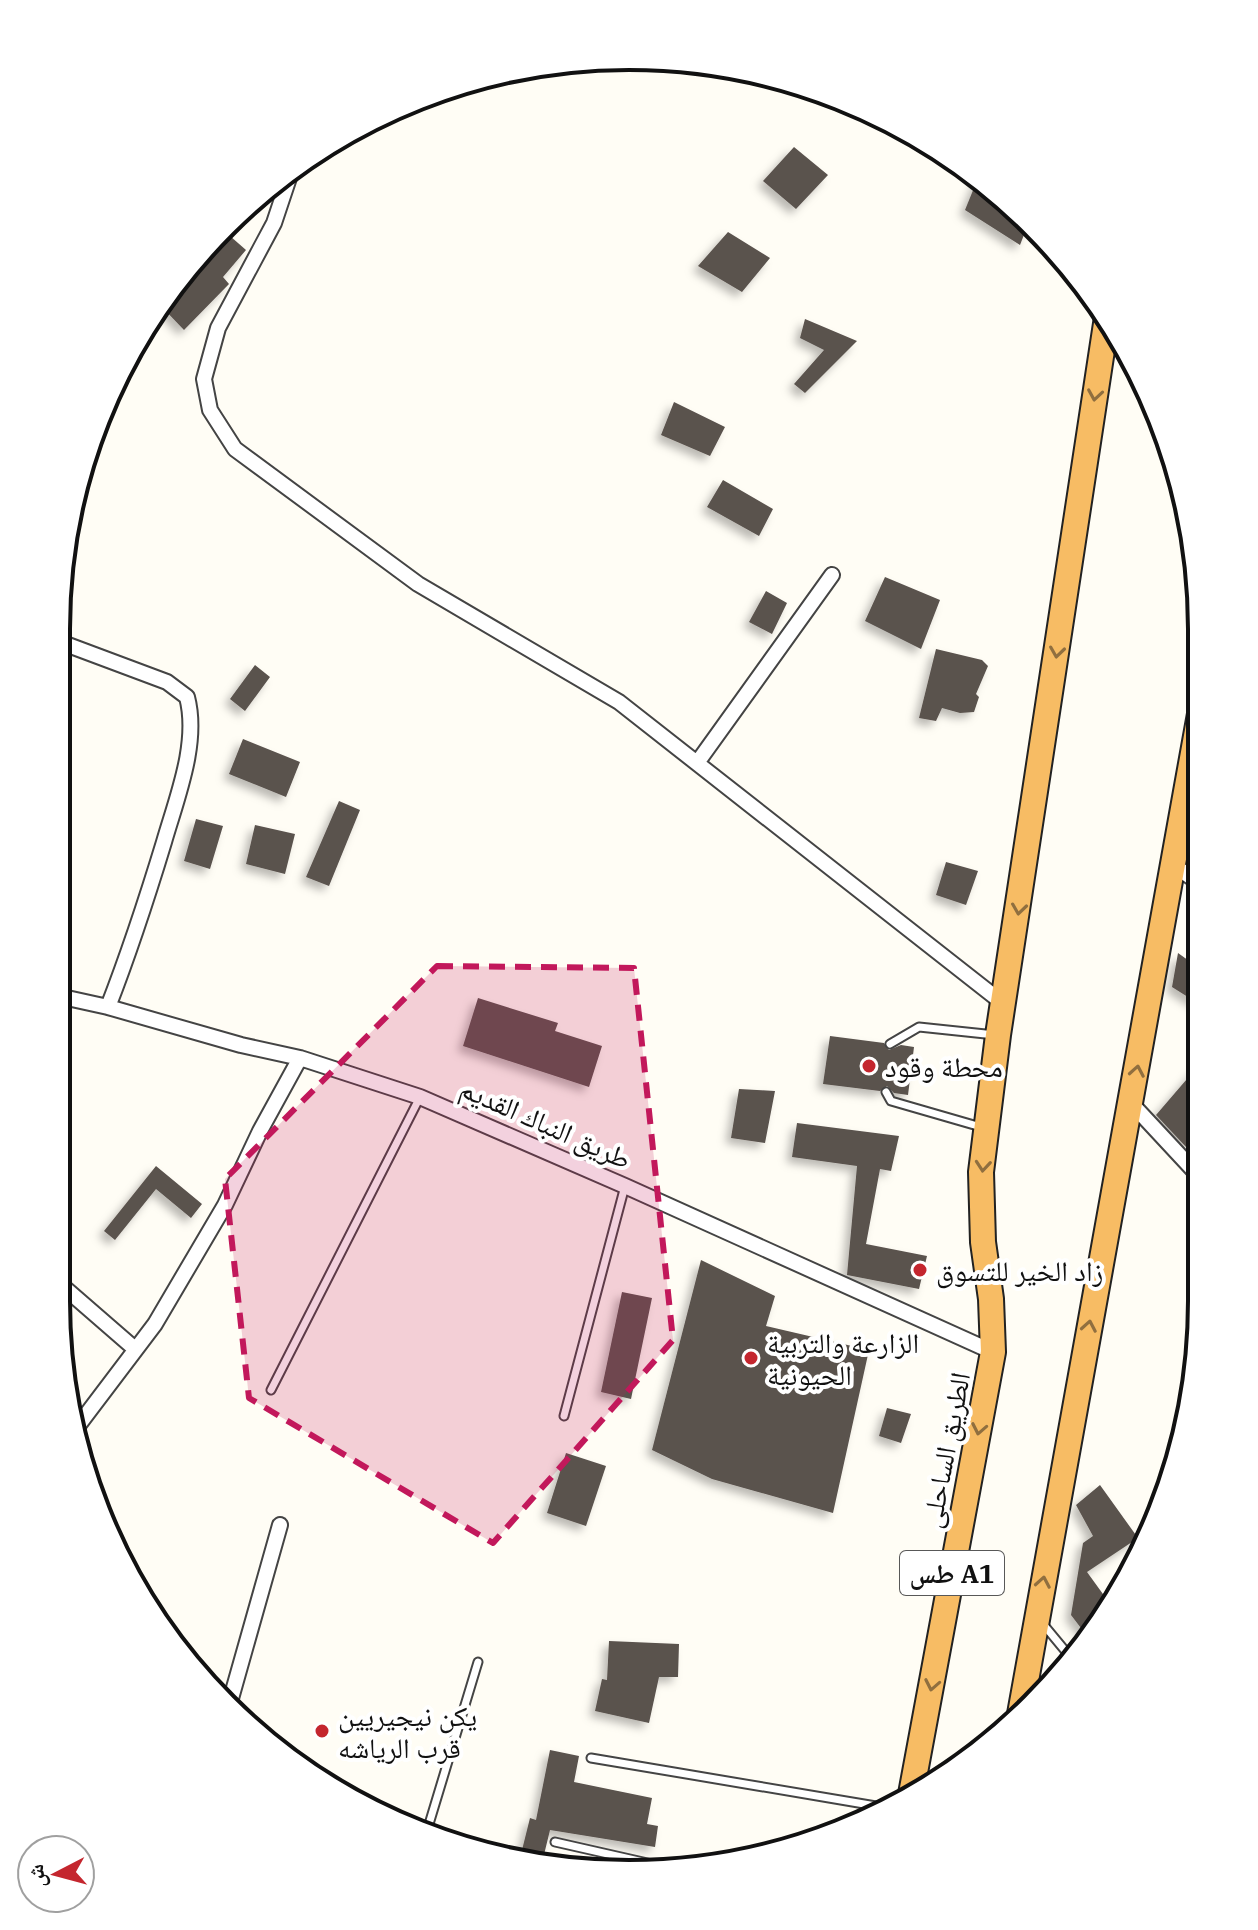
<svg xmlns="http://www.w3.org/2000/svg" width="1258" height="1930" font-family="'IBM Plex Serif','Noto Naskh Arabic',serif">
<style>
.building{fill:#5a524d;filter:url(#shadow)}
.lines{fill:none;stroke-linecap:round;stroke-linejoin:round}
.service-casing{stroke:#444;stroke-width:11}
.minor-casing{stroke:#444;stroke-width:18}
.trunk-casing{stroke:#222;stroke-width:28}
.service{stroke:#fff;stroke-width:7}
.minor{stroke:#fff;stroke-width:14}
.trunk{stroke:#f7bc64;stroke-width:24}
.oneway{stroke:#906f3f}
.marked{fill:#c2185b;fill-opacity:0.2;stroke:#c2185b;stroke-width:6;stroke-dasharray:16 10;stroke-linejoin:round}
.poi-dot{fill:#c4262e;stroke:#fff;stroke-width:3}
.labels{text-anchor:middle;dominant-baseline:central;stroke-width:8;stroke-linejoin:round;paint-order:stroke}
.shield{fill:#fff;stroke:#585858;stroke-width:2}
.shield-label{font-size:26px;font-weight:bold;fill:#111}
.poi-label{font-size:28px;fill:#111;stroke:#fff;text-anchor:start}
.street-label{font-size:28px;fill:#111;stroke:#fff}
.rim{fill:none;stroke:#111;stroke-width:4}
</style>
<defs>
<filter id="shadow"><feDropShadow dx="-5.5" dy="5.5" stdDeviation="4" flood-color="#0004"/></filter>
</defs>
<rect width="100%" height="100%" fill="#fffdf5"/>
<!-- building -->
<path class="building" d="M794 147 828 175 796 209 763 181Z
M978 178 1006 198 1029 222 1020 245 965 210Z
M222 229 246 250 223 277 229 284 184 330 161 306 198 252Z
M728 232 770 258 742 292 698 266Z
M805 319 857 341 805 393 794 384 824 350 800 338Z
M674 402 725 427 710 456 661 435Z
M723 480 773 509 759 536 707 507Z
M885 577 940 600 921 649 865 621Z
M766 591 787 603 772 634 749 622Z
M936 649 982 660 988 666 976 694 979 697 974 712 960 713 942 708 936 721 919 718Z
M255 665 270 677 245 711 230 699Z
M243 739 300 762 286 797 229 774Z
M339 801 360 810 329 886 306 877Z
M196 819 223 826 210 869 184 861Z
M255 825 295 834 285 874 246 864Z
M946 862 978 871 966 905 936 895Z
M1178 953 1199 968V1004L1172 987Z
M478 998 558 1023 555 1031 602 1046 589 1087 463 1046Z
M830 1036 884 1043 889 1050 901 1045 914 1047 908 1095 894 1093 887 1086 880 1091 823 1084Z
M1199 1065 1198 1133 1186 1147 1156 1115Z
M739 1089 775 1091 765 1143 731 1138Z
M797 1123 899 1136 891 1171 880 1169 866 1244 927 1256 919 1289 847 1275 857 1166 792 1157Z
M156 1166 202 1204 191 1218 156 1189 115 1240 104 1231Z
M701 1260 775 1296 766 1326 869 1350 833 1513 712 1479 652 1450Z
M622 1292 652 1298 631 1399 601 1392Z
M887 1408 911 1414 901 1443 879 1436Z
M566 1453 606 1466 586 1526 547 1513Z
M1100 1485 1138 1538 1087 1572 1108 1601 1087 1636 1071 1615 1083 1543 1093 1536 1076 1505Z
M609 1641 679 1644 678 1677H659L649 1723 595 1711 602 1679 607 1680Z
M550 1750 579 1756 574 1782 652 1798 647 1824 658 1826 655 1847 550 1830 542 1863 520 1858 530 1818 536 1820Z"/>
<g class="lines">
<!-- service casing -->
<g class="service-casing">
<path id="service" d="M890 1044 919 1027 995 1035
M886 1092 891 1101 981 1127
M271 1390 420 1097
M564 1416 625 1186
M1043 1624 1072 1659
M591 1758 882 1807
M426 1834 478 1662
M555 1842 661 1866"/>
</g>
<!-- minor casing -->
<g class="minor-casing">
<path id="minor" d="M293 166 274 223 218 328 204 379 210 410 235 449 418 584 619 702 1004 1004
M60 642 167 682 187 697C199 743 177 797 164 842 147 898 129 953 108 1007
M697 763 832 575
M1175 866 1199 883
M58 996 108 1007 241 1045 300 1058 420 1097 625 1186 993 1352
M1131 1103 1198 1175
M59 1283 135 1349
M77 1427 155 1324 225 1205 260 1131 300 1058
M230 1702 280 1525"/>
</g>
<!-- trunk casing -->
<g class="trunk-casing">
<path id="trunk" d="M1020 1714 1200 714
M911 1794 993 1352 991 1299 983 1242 981 1172 998 1035 1107 317"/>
</g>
<!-- service -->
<use href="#service" class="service"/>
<!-- minor -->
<use href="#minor" class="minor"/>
<!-- trunk -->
<use href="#trunk" class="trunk"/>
</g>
<!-- one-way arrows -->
<defs><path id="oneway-chevron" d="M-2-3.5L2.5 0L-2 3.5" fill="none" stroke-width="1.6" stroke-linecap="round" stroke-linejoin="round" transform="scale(2)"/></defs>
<g class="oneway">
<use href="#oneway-chevron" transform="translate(1095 395) rotate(99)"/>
<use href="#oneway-chevron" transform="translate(1057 652) rotate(98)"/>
<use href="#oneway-chevron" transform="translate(1019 909) rotate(98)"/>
<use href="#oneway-chevron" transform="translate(1137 1071) rotate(-80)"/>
<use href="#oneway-chevron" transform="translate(983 1166) rotate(95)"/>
<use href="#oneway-chevron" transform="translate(1089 1326) rotate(-80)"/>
<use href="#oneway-chevron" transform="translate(979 1429) rotate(101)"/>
<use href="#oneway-chevron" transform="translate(1043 1582) rotate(-80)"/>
<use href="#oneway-chevron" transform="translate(932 1685) rotate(101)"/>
</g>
<!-- marked area -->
<path class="marked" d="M437 966 634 968 673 1340 493 1543 249 1398 225 1179Z"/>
<!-- markers -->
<g class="poi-dot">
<circle cx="869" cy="1066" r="8"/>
<circle cx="920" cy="1270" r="8"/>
<circle cx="751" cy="1358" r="8"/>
<circle cx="322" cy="1731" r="8"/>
</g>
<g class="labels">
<!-- shield labels -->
<rect class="shield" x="900" y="1551" width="104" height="44" rx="6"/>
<g class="shield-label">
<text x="952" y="1573">طس A1</text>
</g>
<!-- poi labels -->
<g class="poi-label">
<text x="885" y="1066">محطة وقود</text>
<text x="936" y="1270">زاد الخير للتسوق</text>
<text x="767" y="1342">الزارعة والتربية<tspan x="767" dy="32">الحيونية</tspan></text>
<text x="338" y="1715">يكن نيجيريين<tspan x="338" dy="32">قرب الرياشه</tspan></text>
</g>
<!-- street labels -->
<g class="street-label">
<text transform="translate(546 1123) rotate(24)">طريق النباك القديم</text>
<text transform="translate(945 1450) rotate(-79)">الطريق الساحلى</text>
</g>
</g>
<!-- crop -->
<path d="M0 0H1258V1930H0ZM629 70H629A559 559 0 0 1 1188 629V1301A559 559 0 0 1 629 1860H629A559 559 0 0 1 70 1301V629A559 559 0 0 1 629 70Z" fill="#fff" fill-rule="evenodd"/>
<path class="rim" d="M629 70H629A559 559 0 0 1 1188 629V1301A559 559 0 0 1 629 1860H629A559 559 0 0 1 70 1301V629A559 559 0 0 1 629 70Z"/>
<!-- north arrow -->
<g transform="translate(56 1874) rotate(264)"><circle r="38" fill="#ffffff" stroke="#a0a0a0" stroke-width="2"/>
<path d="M0-6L14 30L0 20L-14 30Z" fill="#c4262e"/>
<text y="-12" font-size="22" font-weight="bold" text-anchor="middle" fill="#111111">ش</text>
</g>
</svg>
